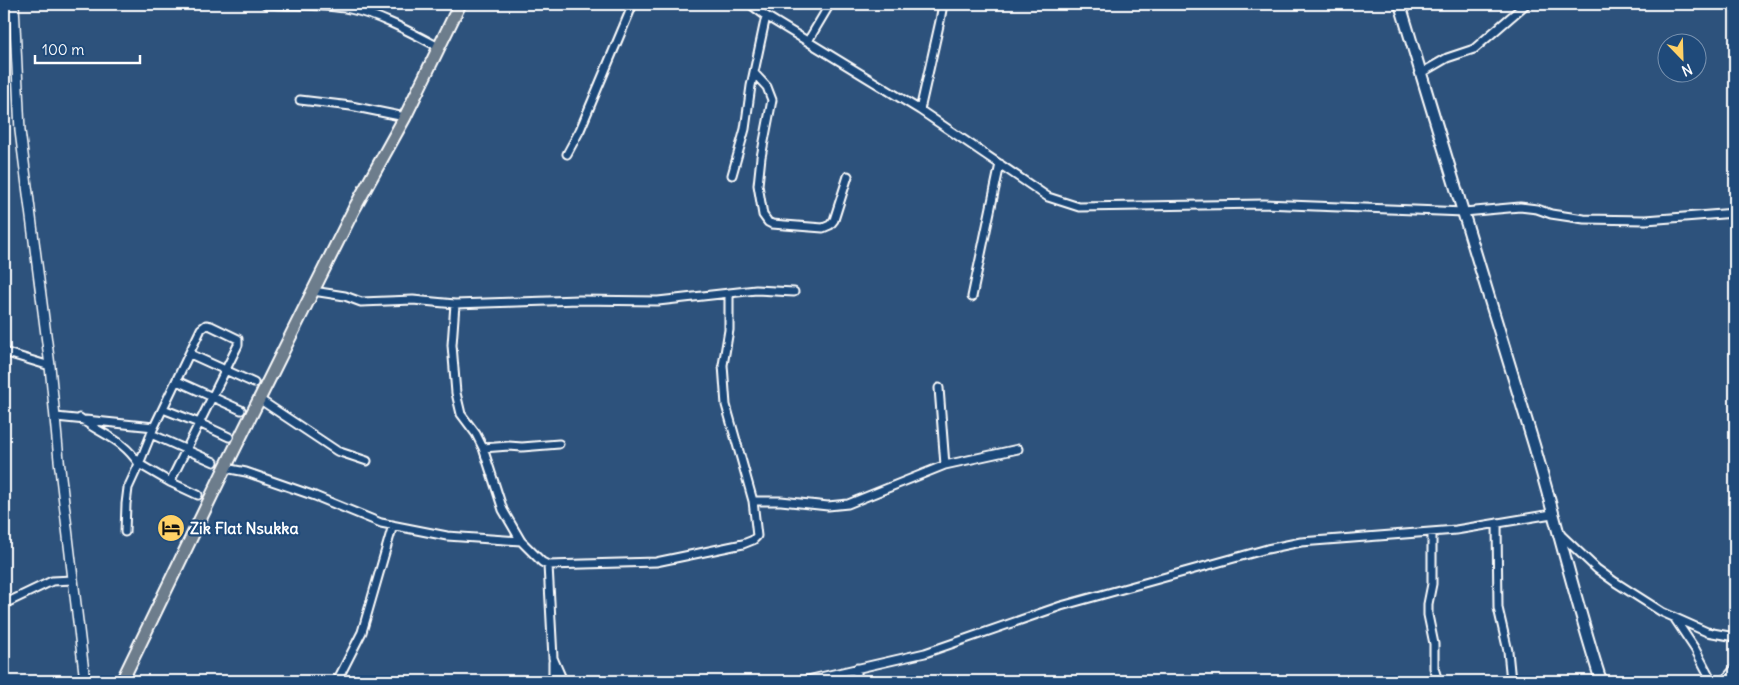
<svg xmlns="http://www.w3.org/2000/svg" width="1739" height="685" font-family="Delius,sans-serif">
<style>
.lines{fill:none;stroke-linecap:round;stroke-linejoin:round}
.minor-casing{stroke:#fff;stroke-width:11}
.tertiary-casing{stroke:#fff;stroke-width:12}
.secondary-casing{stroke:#fff;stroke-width:14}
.primary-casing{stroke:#fff;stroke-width:15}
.minor{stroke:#1f4a7a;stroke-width:7}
.tertiary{stroke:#1f4a7a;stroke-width:9}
.secondary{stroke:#1f4a7a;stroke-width:10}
.primary{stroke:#6d7d8c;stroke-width:11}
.labels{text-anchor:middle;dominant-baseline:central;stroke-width:4.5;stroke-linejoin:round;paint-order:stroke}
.poi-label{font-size:16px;font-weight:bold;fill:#fff;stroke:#1f4a7a;text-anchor:start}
</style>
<rect width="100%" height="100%" fill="#2d527c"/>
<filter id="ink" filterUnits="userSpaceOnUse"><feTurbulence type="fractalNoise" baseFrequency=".02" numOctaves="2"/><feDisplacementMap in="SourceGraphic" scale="10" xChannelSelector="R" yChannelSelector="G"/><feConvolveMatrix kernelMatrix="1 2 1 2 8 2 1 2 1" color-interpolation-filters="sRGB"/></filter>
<g filter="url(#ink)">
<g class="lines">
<!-- minor casing -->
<g class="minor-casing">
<path id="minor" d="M265 4C293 6 322 4 350 9 382 16 410 32 439 47
M750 4 766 16 920 110 1048 197 1079 207 1264 204 1464 212 1520 207 1537 209 1551 214 1584 219 1646 220 1735 213
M808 41 830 4
M754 73 767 87 772 100 761 157 758 185 763 215 768 222 772 224 823 228 830 225 834 220 848 176
M1421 73 1447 58 1474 49 1526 4
M300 100 351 106 405 117
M920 110 940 21 943 4
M567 154 580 130 633 4
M732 175 745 129 751 86 766 16
M313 291 345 296 361 302 413 300 455 304 579 300 658 301 756 290 794 292
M972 297 1000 164
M206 325 211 326 238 339V345L170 482 139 464 154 427 201 329Z
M4 352 50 366
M190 354 254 383
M177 381 241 410
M939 388 945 465
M259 399 337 451 367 461
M163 409 199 423 229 437
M56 417 154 427
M80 418C103 436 122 438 139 464L128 488 126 504 125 532
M151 434 214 462
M483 448 509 446 522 447 559 444
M225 468 246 472 315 496 381 523 447 536 521 541 503 510 483 448 476 434 461 414 456 393 452 345 455 304
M170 482 198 495
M753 501H781L828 506 848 504 945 465 1018 449
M1497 523 1498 608 1508 651 1511 681
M1432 532V584L1428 604V615L1434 644V668L1438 681
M1560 534 1597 569 1615 582 1662 612 1707 632 1735 637
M521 541 542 562 548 565 656 562 743 544 753 540 757 536 753 501 726 405 723 365 729 330V293
M548 565 553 658 563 681
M4 604 52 581 73 580
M1675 619 1695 649 1712 681
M337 681 362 632 393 525
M553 681V662
M803 681 925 653 1061 606 1267 549 1301 542 1456 530 1552 514
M857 681V668
M1724 681 1735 668"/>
</g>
<!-- tertiary casing -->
<g class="tertiary-casing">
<path id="tertiary" d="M14 4 20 131 50 366 59 460 85 681"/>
</g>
<!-- secondary casing -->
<g class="secondary-casing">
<path id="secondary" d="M1400 4C1444 151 1490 297 1534 445 1557 524 1576 603 1601 681"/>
</g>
<!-- primary casing -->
<g class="primary-casing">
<path id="primary" d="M122 681 225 468 313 291 354 209 405 117 460 4"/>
</g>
<!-- minor -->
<use href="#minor" class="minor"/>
<!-- tertiary -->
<use href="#tertiary" class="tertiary"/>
<!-- secondary -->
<use href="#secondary" class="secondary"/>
<!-- primary -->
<use href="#primary" class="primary"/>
</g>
</g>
<!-- icons -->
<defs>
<g id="hotel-disc" transform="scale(1.4375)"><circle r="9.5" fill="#ffd166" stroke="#1f4a7a"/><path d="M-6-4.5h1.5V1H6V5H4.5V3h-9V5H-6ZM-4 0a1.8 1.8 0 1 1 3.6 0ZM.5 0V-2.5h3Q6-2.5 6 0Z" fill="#111"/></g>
</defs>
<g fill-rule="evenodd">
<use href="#hotel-disc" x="171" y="528"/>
</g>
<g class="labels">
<!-- poi labels -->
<g class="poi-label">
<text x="190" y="528">Zik Flat Nsukka</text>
</g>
</g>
<!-- margin -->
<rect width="1739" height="685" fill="none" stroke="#1f4a7a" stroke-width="20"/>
<rect x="10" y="10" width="1719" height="665" fill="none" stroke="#fff" stroke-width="2" filter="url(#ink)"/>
<!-- north arrow -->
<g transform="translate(1682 58) rotate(157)"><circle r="24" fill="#1f4a7a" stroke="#7992af"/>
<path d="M0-4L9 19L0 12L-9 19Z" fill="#ffd166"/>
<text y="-8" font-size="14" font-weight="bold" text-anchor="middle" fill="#ffffff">N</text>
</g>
<!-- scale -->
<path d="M35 55v8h105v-8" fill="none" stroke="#ffffff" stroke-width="2.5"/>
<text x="42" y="55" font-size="15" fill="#ffffff" stroke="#1f4a7a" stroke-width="4" paint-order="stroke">100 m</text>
</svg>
